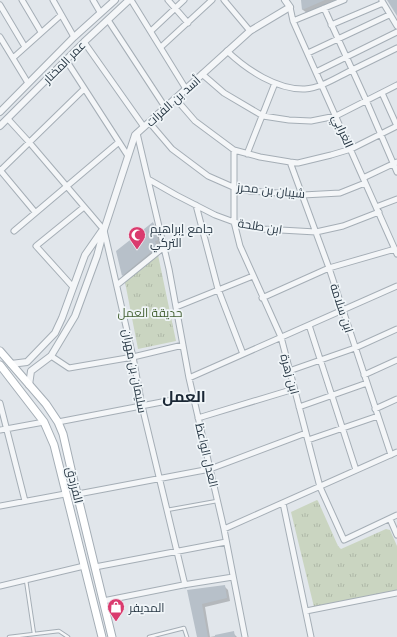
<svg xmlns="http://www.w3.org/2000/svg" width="397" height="637" font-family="Quicksand,Cairo,sans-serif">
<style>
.grass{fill:url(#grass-tufts)}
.shadow{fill:#0003}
.building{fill:#b7c0c9}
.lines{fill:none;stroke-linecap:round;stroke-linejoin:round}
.service-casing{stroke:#a5aeb6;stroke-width:4.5}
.minor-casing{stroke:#a5aeb6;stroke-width:7}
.tertiary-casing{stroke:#a5aeb6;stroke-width:8}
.secondary-casing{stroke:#a5aeb6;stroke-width:9}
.service{stroke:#f4f6f8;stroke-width:2.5}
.minor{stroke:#f4f6f8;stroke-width:5}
.tertiary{stroke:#f4f6f8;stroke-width:6}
.secondary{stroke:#fff;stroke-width:7}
.labels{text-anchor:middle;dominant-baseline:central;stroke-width:3.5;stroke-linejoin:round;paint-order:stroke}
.street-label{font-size:12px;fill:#273744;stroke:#f0f5f8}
.poi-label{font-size:12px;fill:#273744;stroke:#f0f5f8;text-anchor:start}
.park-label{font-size:12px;fill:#446133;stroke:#f0f5f8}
.district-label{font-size:16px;font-weight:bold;fill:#1a2735;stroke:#f0f5f8}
</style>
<defs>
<pattern id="grass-tufts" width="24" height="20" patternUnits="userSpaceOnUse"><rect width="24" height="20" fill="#cad5c1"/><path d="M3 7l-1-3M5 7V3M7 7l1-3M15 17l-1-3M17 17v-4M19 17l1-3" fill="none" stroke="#aeb7a7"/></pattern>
</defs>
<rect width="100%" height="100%" fill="#e1e6eb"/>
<!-- grass -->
<path class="grass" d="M158 255 176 341 138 349 125 282Z
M317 500 318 501 338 546 341 549 386 529 390 530 397 546V591L314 607 291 512Z"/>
<!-- shadow -->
<path class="shadow" d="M302 0H336L307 13 303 10Z
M153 223 156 227 161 243 158 244 160 251 126 279 123 275 117 252Z
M224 586 228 590 230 601 205 607 210 637 233 633 237 637H198L188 591Z"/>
<!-- building -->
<path class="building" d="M301 0H325L302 10Z
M387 0H397V16Z
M153 222 158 240 155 241 157 247 122 276 116 251Z
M225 585 227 598 202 604 208 637H197L187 590Z
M234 631 235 637H215V635Z"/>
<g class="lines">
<!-- service casing -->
<g class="service-casing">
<path id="service" d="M167 510 217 501
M26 580 34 634
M9 637 59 631 68 637
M149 637 184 628 187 637"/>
</g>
<!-- minor casing -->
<g class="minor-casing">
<path id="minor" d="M22 0 41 32
M53 0 74 37
M93 0 100 12
M131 0 186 89
M168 0 188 23
M224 0 250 31
M382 1 397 26
M0 5 25 47
M290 7 293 21 397 254
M324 8 366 100 397 172
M108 20 165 107
M293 21 344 0
M331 25 383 3
M151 31 184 0
M0 37 28 83
M84 42 144 127
M161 47 212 0
M227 51C247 70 277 90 305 89 320 88 334 79 348 72 364 64 381 56 397 48
M308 53 389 15
M13 58 61 15
M66 60 128 156
M316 72 397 32
M202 74 224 93 263 116 289 120 311 121 336 116 397 85
M382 93 397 126
M175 98 195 121 234 150 260 157 290 162 298 163 331 155 351 149 397 126
M8 119 29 142 104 230 133 357 142 406 185 585
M149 122 172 149 208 176 233 187 250 191 303 195 340 193 365 183
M137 133 169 269 189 378 224 529 245 637
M234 150V222L240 246 281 337 320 487 344 540 397 515
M247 154 275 83
M290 162 329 268 391 455
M0 170 35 212
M0 171 84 89
M363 178 397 162
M148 179 176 195 215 215 234 222 263 229 316 232 343 226 379 212
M196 205 218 289 243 354
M376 207 397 199
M14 231 119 142
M117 285 164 247
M73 287 36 246 84 207
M262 298 329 268 395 249
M176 307 253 276
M309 325 356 470
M51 356 69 368 133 357 183 345
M289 371 355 348 397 329
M364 375 397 360
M189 378 397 286
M0 403 25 501
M299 407 367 383
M375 409 397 399
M198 418 294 389
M58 422 193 396
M0 430 44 422
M308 440 378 416
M78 494 210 469 306 433
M283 503 311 637
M0 506 65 494
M390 519 397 535
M224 529 397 452
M95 567 226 542
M0 586 84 566
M103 601 183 585 233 577
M306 611 397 593"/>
</g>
<!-- tertiary casing -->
<g class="tertiary-casing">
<path id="tertiary" d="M285 0 290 7
M0 112 74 37 115 0
M0 126 84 42 129 0
M11 364 27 362 55 333 62 318 85 255 101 232
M29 385 31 371 51 356 75 316 97 256 104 230 135 135 250 31 290 7"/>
</g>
<!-- secondary casing -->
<g class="secondary-casing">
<path id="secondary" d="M0 351 46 404 58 422 63 434 71 469 112 637
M0 365 44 422 54 445 102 637"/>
</g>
<!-- service -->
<use href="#service" class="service"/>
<!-- minor -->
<use href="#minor" class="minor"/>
<!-- tertiary -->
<use href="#tertiary" class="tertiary"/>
<!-- secondary -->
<use href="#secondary" class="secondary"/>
</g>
<!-- icons -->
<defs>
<g id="mosque-pin" transform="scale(0.9)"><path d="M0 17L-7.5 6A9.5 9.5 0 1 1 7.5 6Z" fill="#da3b6e" stroke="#f0f5f8"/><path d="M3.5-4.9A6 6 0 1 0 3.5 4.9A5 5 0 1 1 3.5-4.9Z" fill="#fff"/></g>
<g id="shop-pin" transform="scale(0.9)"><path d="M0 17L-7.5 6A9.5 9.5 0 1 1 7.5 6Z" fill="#da3b6e" stroke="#f0f5f8"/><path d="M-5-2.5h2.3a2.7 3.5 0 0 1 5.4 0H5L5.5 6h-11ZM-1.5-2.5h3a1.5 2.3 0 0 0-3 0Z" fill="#fff"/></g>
</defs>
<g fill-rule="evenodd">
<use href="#mosque-pin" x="137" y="235"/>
<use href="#shop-pin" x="116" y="607"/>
</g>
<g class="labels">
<!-- street labels -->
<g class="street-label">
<text transform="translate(64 62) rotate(-45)">عمر المختار</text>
<text transform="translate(173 101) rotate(-42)">أسد بن الفرات</text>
<text transform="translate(343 131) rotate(66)">الغرابي</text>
<text transform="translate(271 190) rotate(6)">شيبان بن محرز</text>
<text transform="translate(260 226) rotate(9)">ابن طلحة</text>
<text transform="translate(342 308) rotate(72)">ابن سلامة</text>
<text transform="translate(135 371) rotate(79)">سليمان بن مهران</text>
<text transform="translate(290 374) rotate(75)">ابن زهرة</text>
<text transform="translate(207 455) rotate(77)">العدل الواعظ</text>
<text transform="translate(75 485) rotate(76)">الفرزدق</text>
</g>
<!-- poi labels -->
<g class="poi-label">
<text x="150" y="228">جامع إبراهيم<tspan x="150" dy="14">التركي</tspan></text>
<text x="129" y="607">المديفر</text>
</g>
<!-- park labels -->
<g class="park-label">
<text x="150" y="312">حديقة العمل</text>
</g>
<!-- district labels -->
<g class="district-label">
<text x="184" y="396">العمل</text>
</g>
</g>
</svg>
